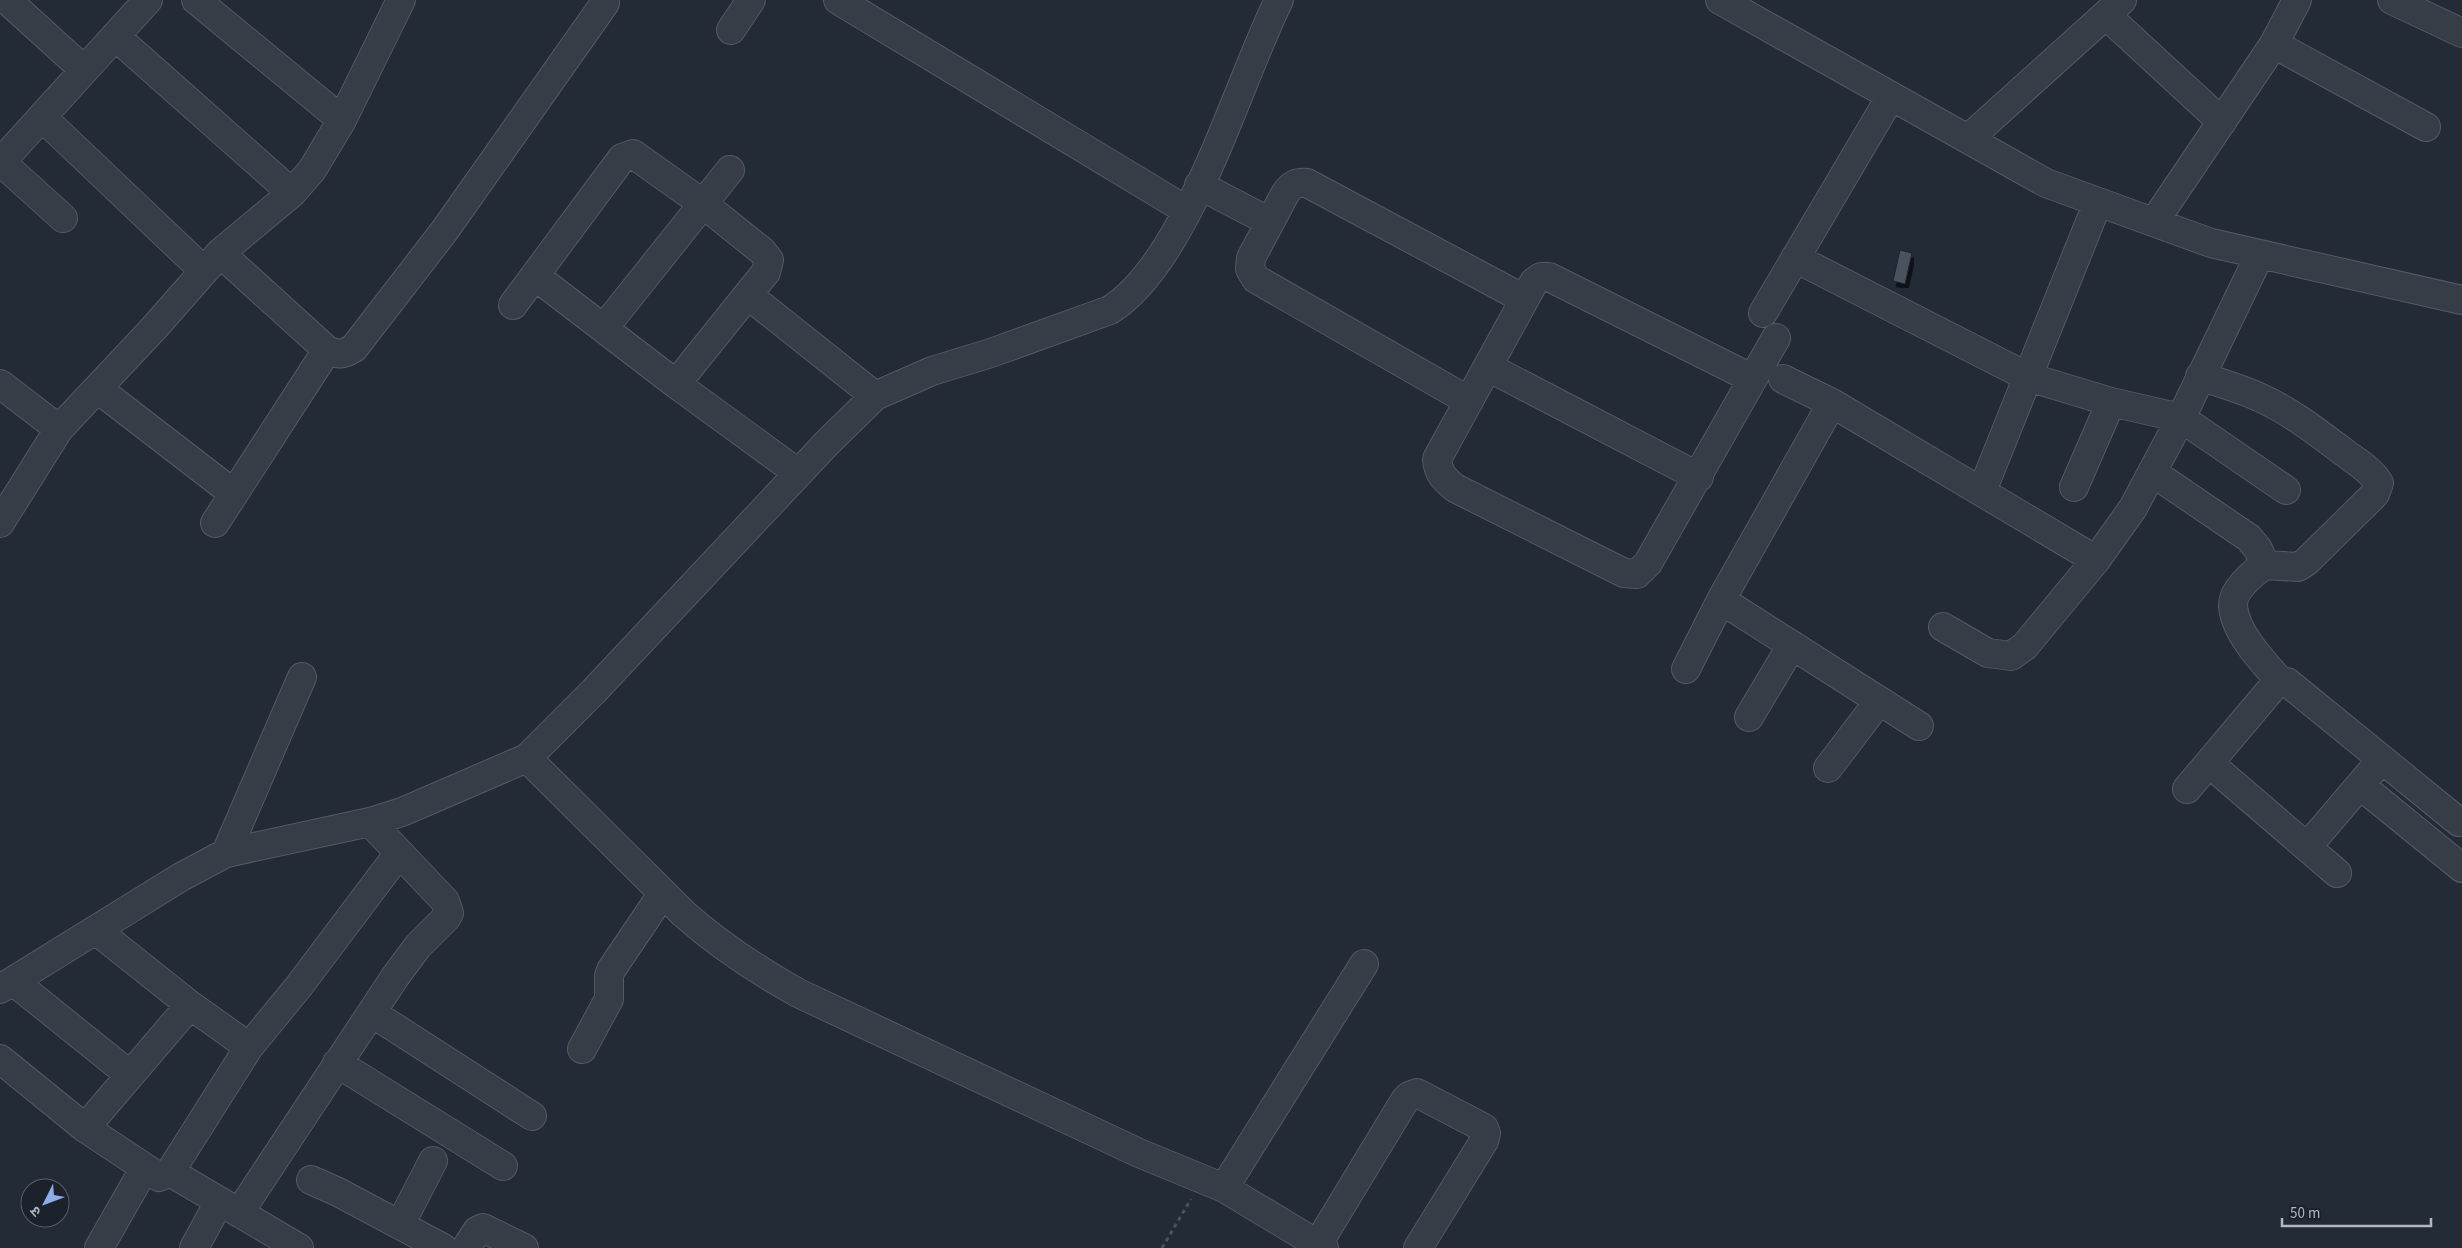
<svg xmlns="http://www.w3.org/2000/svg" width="2462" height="1248" font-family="'Source Sans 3','Noto Sans Devanagari',sans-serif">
	<defs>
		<filter id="shadow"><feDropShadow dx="3" dy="5.5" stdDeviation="0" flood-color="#0009"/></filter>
	</defs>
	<rect width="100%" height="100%" fill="#232b36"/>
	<path fill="#4a5260" stroke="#1e242e" filter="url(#shadow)" d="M1900,250L1912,253L1905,284L1893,281Z"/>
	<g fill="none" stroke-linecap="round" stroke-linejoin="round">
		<g stroke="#545a65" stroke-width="30">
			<path id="minor" d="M7,0L84,70
				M196,0L342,120
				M838,0L1186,210
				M1720,0L2046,183L2211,243L2462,300
				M2392,0L2462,33
				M2106,15L2222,122
				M731,30L751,0
				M115,36L292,193
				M2274,44L2426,127
				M42,117L203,270
				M1968,139L2122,0
				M0,161L63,218
				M1,162L148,0
				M1199,185L1270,222
				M2154,222L2274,44L2297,0
				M220,253L327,350C338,355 343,355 354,348L445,230L605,3
				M1795,258L2028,377L2111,402L2181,418L2286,490
				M535,276L676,384L798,473
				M748,295L875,396
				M513,305L622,158L633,154L702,203L762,251L769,260L766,272L676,384
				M1763,313L1891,96
				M604,328L730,170
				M1488,367L1699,477
				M2200,376C2220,383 2242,389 2261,398C2292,412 2318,433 2345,453C2357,462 2371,470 2379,483L2375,494L2306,562L2298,567L2265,565C2253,573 2232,590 2233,606C2235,633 2263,662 2280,681
				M1751,378L1549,277H1541L1534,282L1437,459C1438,473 1444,479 1455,488L1624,573L1637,574L1648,563L1776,338
				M1783,379L1832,403L2096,560
				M0,384L59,429
				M98,389L233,493
				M1469,401L1256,279L1250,269L1251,258L1285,194C1291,185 1296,182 1307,183L1524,299
				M2152,472L2249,538L2258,549L2265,565
				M2074,487L2111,402
				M1982,491L2098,202
				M0,523L59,429L154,328L220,253L292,193L312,170L342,120L401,0
				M215,523L327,350
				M1721,600L1919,726
				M1943,627L1988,653L2011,656L2025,646L2096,560L2133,508L2181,418L2260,254
				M1686,669L1721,600L1832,403
				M1749,717L1792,645
				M527,758L684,914C719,945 757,970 798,993L1139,1153L1224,1188L1324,1248
				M2209,763L2337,873
				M1828,768L1879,701
				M2360,785L2462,868
				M2187,789L2273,687L2280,681L2287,682L2459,822
				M2307,847L2371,772
				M226,853L302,677
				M97,931L190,1005L249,1047
				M13,981L130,1075
				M0,989L181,877L226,853L370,822L402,812L527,758L594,691L827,443L875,396L932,371L991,353L1110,310C1188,261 1237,84 1279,0
				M372,1013L532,1116
				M582,1049L609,999V976L611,970L663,893
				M0,1059L85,1128L159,1177L170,1172L249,1047L299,986L399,853
				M337,1063L503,1166
				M85,1128L190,1005
				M170,1172L299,1248
				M311,1180L338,1192L443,1248
				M1224,1188L1364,964
				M239,1213L395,977L418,946L446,918L449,913L445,901L370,822
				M400,1225L433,1161
				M1318,1244L1405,1100L1409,1096L1417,1093L1484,1128L1486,1133L1484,1141L1418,1248
				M99,1248L144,1169
				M194,1248L219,1202
				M466,1248L477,1231L483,1228L524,1248"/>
		</g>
		<path stroke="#475659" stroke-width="3" stroke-dasharray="4 4" stroke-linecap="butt" d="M1162,1248L1191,1199"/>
		<use href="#minor" stroke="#373d47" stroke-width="28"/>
	</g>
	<g transform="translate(45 1203) rotate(228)"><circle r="24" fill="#1c222c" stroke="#585e68"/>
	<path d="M0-4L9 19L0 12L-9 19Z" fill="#8eaeeb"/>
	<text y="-8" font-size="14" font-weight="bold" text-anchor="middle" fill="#b1b7c3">उ</text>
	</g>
	<path d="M2282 1218v8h149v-8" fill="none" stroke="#b1b7c3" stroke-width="2.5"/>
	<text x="2290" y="1218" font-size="15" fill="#b1b7c3" stroke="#1c222c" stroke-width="4" paint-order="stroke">50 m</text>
</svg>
